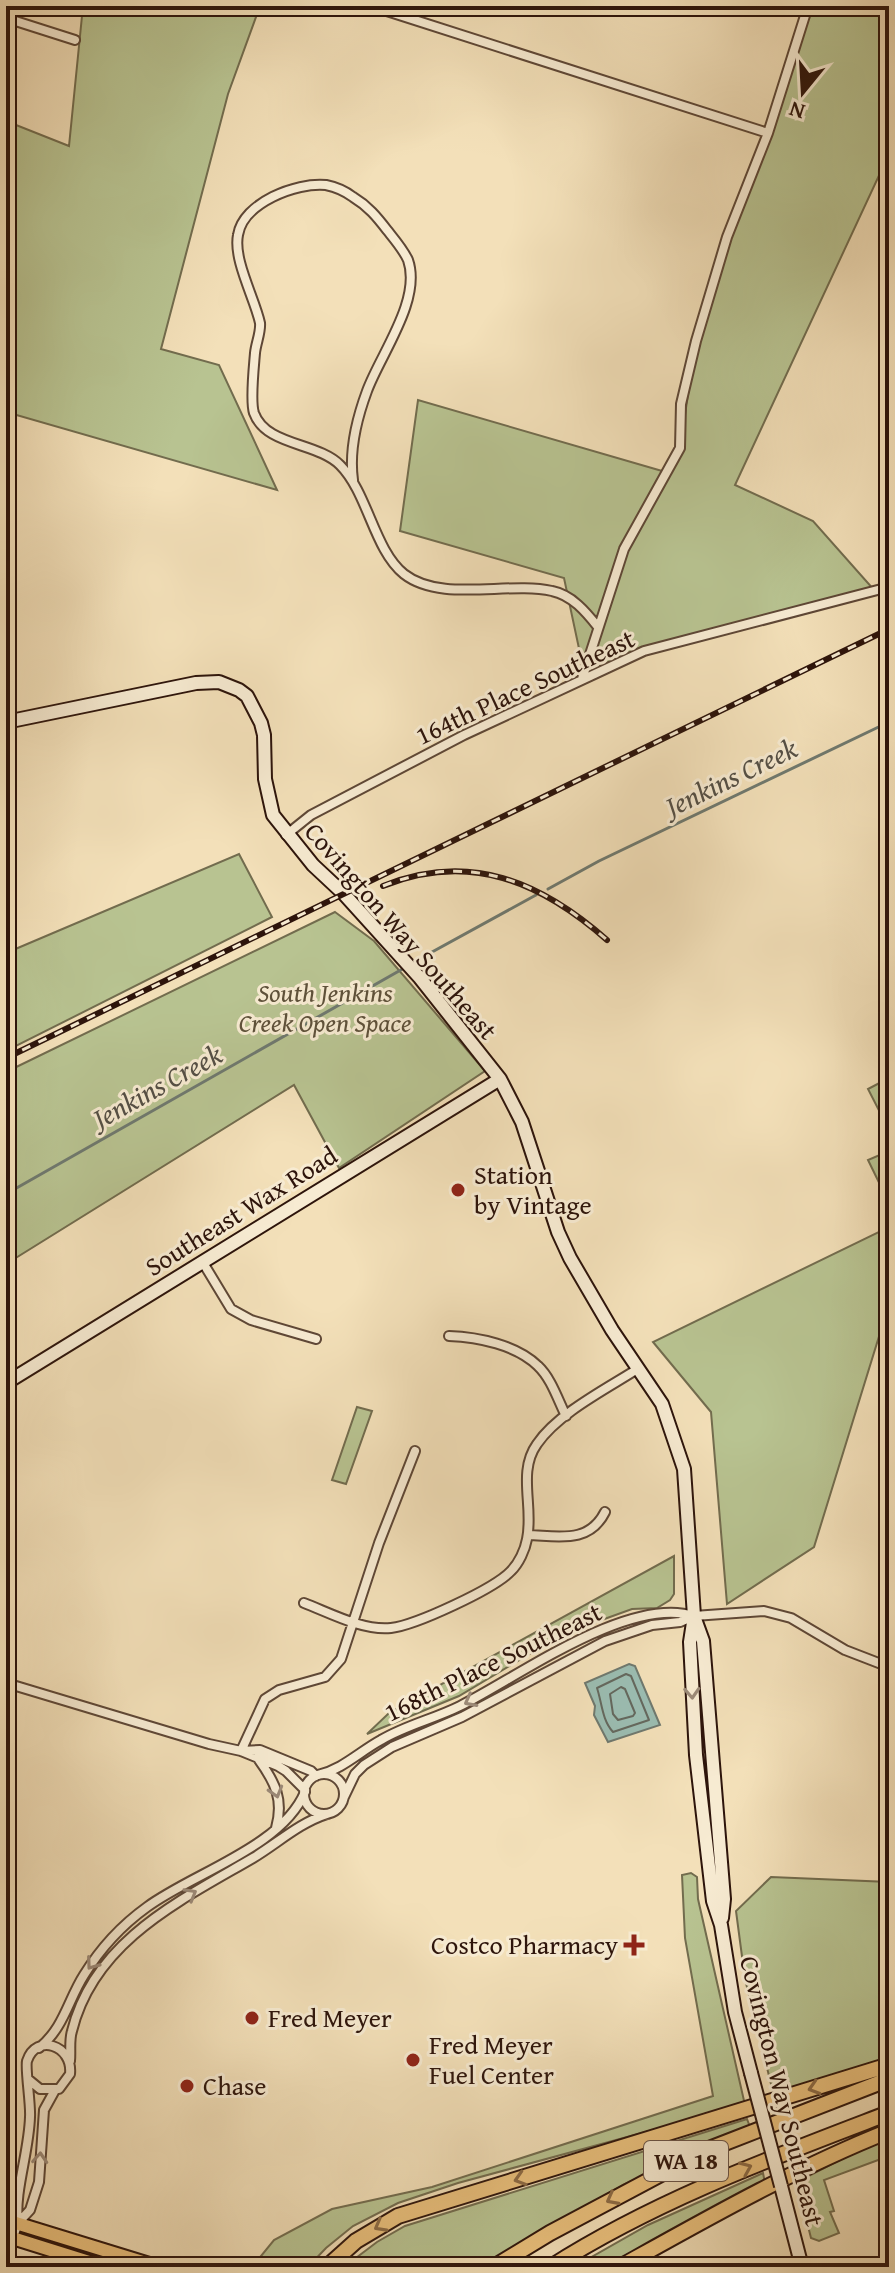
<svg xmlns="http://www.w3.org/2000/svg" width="895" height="2273" font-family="'Gentium Book Plus',serif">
	<rect width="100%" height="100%" fill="#f3e0b9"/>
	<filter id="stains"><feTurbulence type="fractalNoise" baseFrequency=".0025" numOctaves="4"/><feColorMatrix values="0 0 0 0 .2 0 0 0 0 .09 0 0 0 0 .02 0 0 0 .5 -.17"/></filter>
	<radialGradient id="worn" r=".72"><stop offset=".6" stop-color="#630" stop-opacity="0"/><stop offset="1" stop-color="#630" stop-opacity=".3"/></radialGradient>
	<path fill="#b8c391" stroke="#726c4e" stroke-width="2" d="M83,6H260L228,94L161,349L219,365L277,490L6,412V121L69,146Z
		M807,6H889V154L735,485L813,521L875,591L584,672L564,578L400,531L418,400L669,473L680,448L696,341Z
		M239,854L272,917L6,1051V953Z
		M335,912L374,941L485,1071L339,1168L294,1085L6,1264V1072Z
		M889,1078V1130L868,1089Z
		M889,1151V1203L868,1160Z
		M889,1227V1304L814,1547L727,1604L711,1412L653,1342Z
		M357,1407L372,1411L346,1484L332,1480Z
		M674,1556V1594L670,1600L657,1608L632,1609L563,1634L459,1696L367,1734L389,1713Z
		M691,1873L697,1877L698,1899L745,2105L458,2183L398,2203L353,2226L326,2248L308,2267H252L274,2240L332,2209L432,2187L713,2096L685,1938L682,1875Z
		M771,1877L889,1882V2057L774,2096L745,1979L736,1911Z
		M747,2119L750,2127L623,2185L481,2267H344L377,2242L405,2226Z
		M889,2138V2156L824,2180L834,2211L830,2212L839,2233L819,2241L811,2238L797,2182L855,2152Z
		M763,2173L765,2183L612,2267H574L648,2225Z"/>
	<path fill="#9bbdb2" stroke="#6f796f" stroke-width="2" d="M629,1664L635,1666L660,1725L608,1742L594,1715L595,1706L585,1683Z"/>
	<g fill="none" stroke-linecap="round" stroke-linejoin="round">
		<path stroke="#64685e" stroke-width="2" d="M626,1674L631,1676L649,1720L613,1732C602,1720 602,1703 597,1688Z
			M621,1687L625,1689L635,1713L633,1716L618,1720L613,1714L610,1694Z"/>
		<path stroke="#6f796f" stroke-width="3" d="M548,889L599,861L889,722
			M412,963L536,895
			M6,1194L406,967"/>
		<g stroke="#5e4736" stroke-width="12">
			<path id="street" d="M371,6L768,133
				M6,18L75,40
				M353,480C349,451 357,418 367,391C380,355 422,300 408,260C403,249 395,240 387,230C377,217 368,206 353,197C345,191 336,187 326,185C296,182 243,203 238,235C233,260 255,299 260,323C261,332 256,343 255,353C254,366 250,401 254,413C266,446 317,442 340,465C368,493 374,550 404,574C441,603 508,581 552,591C572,595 586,612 598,627
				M582,679L624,549L680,448L681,404L696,341L727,237L768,133L808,6
				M286,835L311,815L464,735L644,651L889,587
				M202,1261L231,1309L251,1320L316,1339
				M449,1336C478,1337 517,1345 538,1366C551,1378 558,1400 566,1416
				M528,1535C559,1536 589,1544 605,1512
				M304,1603C330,1613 363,1631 391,1628C416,1625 494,1589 511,1571C519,1563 525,1550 527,1539C534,1507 517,1472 537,1444C558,1413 608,1388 639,1368
				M6,1683L209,1744L241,1751L278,1766L286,1771L305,1790
				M241,1751L265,1699L279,1690L325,1677L341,1659L379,1543L415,1451
				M242,1751L260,1750L311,1771L316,1776
				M259,1760C275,1782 284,1800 276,1828
				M304 1794a20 20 0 1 1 40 0a20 20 0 1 1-40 0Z
				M318,1775C343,1769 359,1752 381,1740C406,1725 434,1719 460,1706C518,1677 629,1595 694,1616
				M344,1797L355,1774L364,1765L392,1747L462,1717L605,1641L652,1625L680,1622L694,1616L764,1611L791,1618L845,1650L889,1667
				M39,2048C64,2028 68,2000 84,1975C100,1949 122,1925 147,1907C193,1873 282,1847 305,1792
				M70,2061C71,2052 69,2040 72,2031C94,1941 181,1900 253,1858C278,1843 299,1823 327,1814
				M18,2223C14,2192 29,2152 30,2117C31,2105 25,2068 27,2061C36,2033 73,2045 70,2074L59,2089H40L29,2080
				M6,2257L18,2223L30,2210L39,2182L44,2110L55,2090"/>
		</g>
		<g stroke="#2d140b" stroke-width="16">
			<path id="secondary" d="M6,722L196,683L219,682L239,690L247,696L261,723L264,735L265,779L273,815L313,865L344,894L420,978L500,1079L522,1122L558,1232L570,1258L612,1330L662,1404L684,1469L694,1616L690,1642L696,1755L713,1901L721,1925L735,2012L751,2073
				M6,1383L500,1079
				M695,1619L703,1641L724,1899L722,1918
				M781,2186L802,2267"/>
		</g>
		<g stroke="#2d140b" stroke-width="16">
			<path id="primary" d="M6,2220L159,2267
				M6,2236L105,2267"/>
		</g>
		<g stroke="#2d140b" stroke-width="18">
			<path id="highway" d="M327,2267L356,2241L398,2216L889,2065
				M494,2267L550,2233L704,2151L889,2079
				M551,2267C656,2200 774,2157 889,2113
				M620,2267C708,2218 796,2168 889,2131"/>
		</g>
		<use href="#street" stroke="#f7ebd2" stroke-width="8"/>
		<use href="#secondary" stroke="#f7ebd2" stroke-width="12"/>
		<use href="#primary" stroke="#eac07c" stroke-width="12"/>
		<use href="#highway" stroke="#eac07c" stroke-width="14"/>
		<g stroke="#2d140b" stroke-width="6">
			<path id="rail" d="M383,886C470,851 541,882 607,940
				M6,1058L889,629"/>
		</g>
		<use href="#rail" stroke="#f7ebd2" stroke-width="3" stroke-dasharray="9" stroke-linecap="butt"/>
		<g stroke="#2d140b" stroke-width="16" stroke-linecap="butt">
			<path id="secondary-bridge" d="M751,2073L781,2186"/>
		</g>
		<use href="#secondary-bridge" stroke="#f7ebd2" stroke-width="12"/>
	</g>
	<defs><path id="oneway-chevron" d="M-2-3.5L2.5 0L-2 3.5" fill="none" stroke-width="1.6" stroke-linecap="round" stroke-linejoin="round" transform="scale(2)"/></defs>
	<g stroke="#9c8a78">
		<use href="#oneway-chevron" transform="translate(692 1693) rotate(87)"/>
		<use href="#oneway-chevron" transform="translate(470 1701) rotate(152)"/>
		<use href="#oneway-chevron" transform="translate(276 1792) rotate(74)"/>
		<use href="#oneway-chevron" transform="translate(191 1894) rotate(-30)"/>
		<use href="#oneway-chevron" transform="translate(92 1964) rotate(126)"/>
		<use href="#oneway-chevron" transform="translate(40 2158) rotate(-86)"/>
	</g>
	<g stroke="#8c6a44">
		<use href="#oneway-chevron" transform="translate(814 2088) rotate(163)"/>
		<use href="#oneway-chevron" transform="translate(746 2168) rotate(-23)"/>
		<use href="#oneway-chevron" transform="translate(520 2179) rotate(163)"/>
		<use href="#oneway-chevron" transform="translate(612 2199) rotate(152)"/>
		<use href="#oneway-chevron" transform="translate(380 2226) rotate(151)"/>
	</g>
	<g fill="#8f2418" stroke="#f7ebd2" stroke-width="3">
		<circle cx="458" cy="1190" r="8"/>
		<path d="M630 1933h8v8h8v8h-8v8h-8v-8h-8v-8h8z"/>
		<circle cx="252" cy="2018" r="8"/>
		<circle cx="413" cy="2060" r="8"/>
		<circle cx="187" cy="2086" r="8"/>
	</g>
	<g text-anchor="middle" stroke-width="6" stroke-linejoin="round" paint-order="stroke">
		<rect fill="#f7ebd2" stroke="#6a5447" stroke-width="2" x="644" y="2141" width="84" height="40" rx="6"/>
		<g font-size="24" font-weight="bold" fill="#2d140b">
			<text x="686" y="2169">WA 18</text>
		</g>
		<g font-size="26" fill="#2d140b" stroke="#f7ebd2">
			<text transform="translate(525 687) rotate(-25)" y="9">164th Place Southeast</text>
			<text transform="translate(401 931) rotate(49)" y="9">Covington Way Southeast</text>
			<text transform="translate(241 1211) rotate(-32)" y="9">Southeast Wax Road</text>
			<text transform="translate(493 1662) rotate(-26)" y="9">168th Place Southeast</text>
			<text transform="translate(782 2091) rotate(76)" y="9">Covington Way Southeast</text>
		</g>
		<g font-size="26" font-style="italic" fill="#5e513a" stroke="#f7ebd2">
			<text x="325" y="1002">South Jenkins<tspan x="325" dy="30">Creek Open Space</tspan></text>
		</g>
		<g font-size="26" fill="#2d140b" stroke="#f7ebd2" text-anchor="start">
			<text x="474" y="1184">Station<tspan x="474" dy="30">by Vintage</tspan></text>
			<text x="618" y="1954" text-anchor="end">Costco Pharmacy</text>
			<text x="268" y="2027">Fred Meyer</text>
			<text x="429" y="2054">Fred Meyer<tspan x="429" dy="30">Fuel Center</tspan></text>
			<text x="203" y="2095">Chase</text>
		</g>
		<g font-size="28" font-style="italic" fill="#544f45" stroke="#f7ebd2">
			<text transform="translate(731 777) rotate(-26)" y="10">Jenkins Creek</text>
			<text transform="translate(157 1086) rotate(-29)" y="10">Jenkins Creek</text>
		</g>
	</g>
	<rect width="895" height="2273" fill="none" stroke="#f3e0b9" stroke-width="32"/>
	<rect x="8" y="8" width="879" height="2257" fill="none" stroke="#2d140b" stroke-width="4"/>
	<rect x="16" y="16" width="863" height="2241" fill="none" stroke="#2d140b" stroke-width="2"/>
	<g transform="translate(803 92) rotate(198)" stroke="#f7ebd2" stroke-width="6" paint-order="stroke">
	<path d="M0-6L14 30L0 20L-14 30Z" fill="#2d140b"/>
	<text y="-12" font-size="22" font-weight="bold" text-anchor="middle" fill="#2d140b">N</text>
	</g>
	<rect width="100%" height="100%" filter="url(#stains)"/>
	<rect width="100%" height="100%" fill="url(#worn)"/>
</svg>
